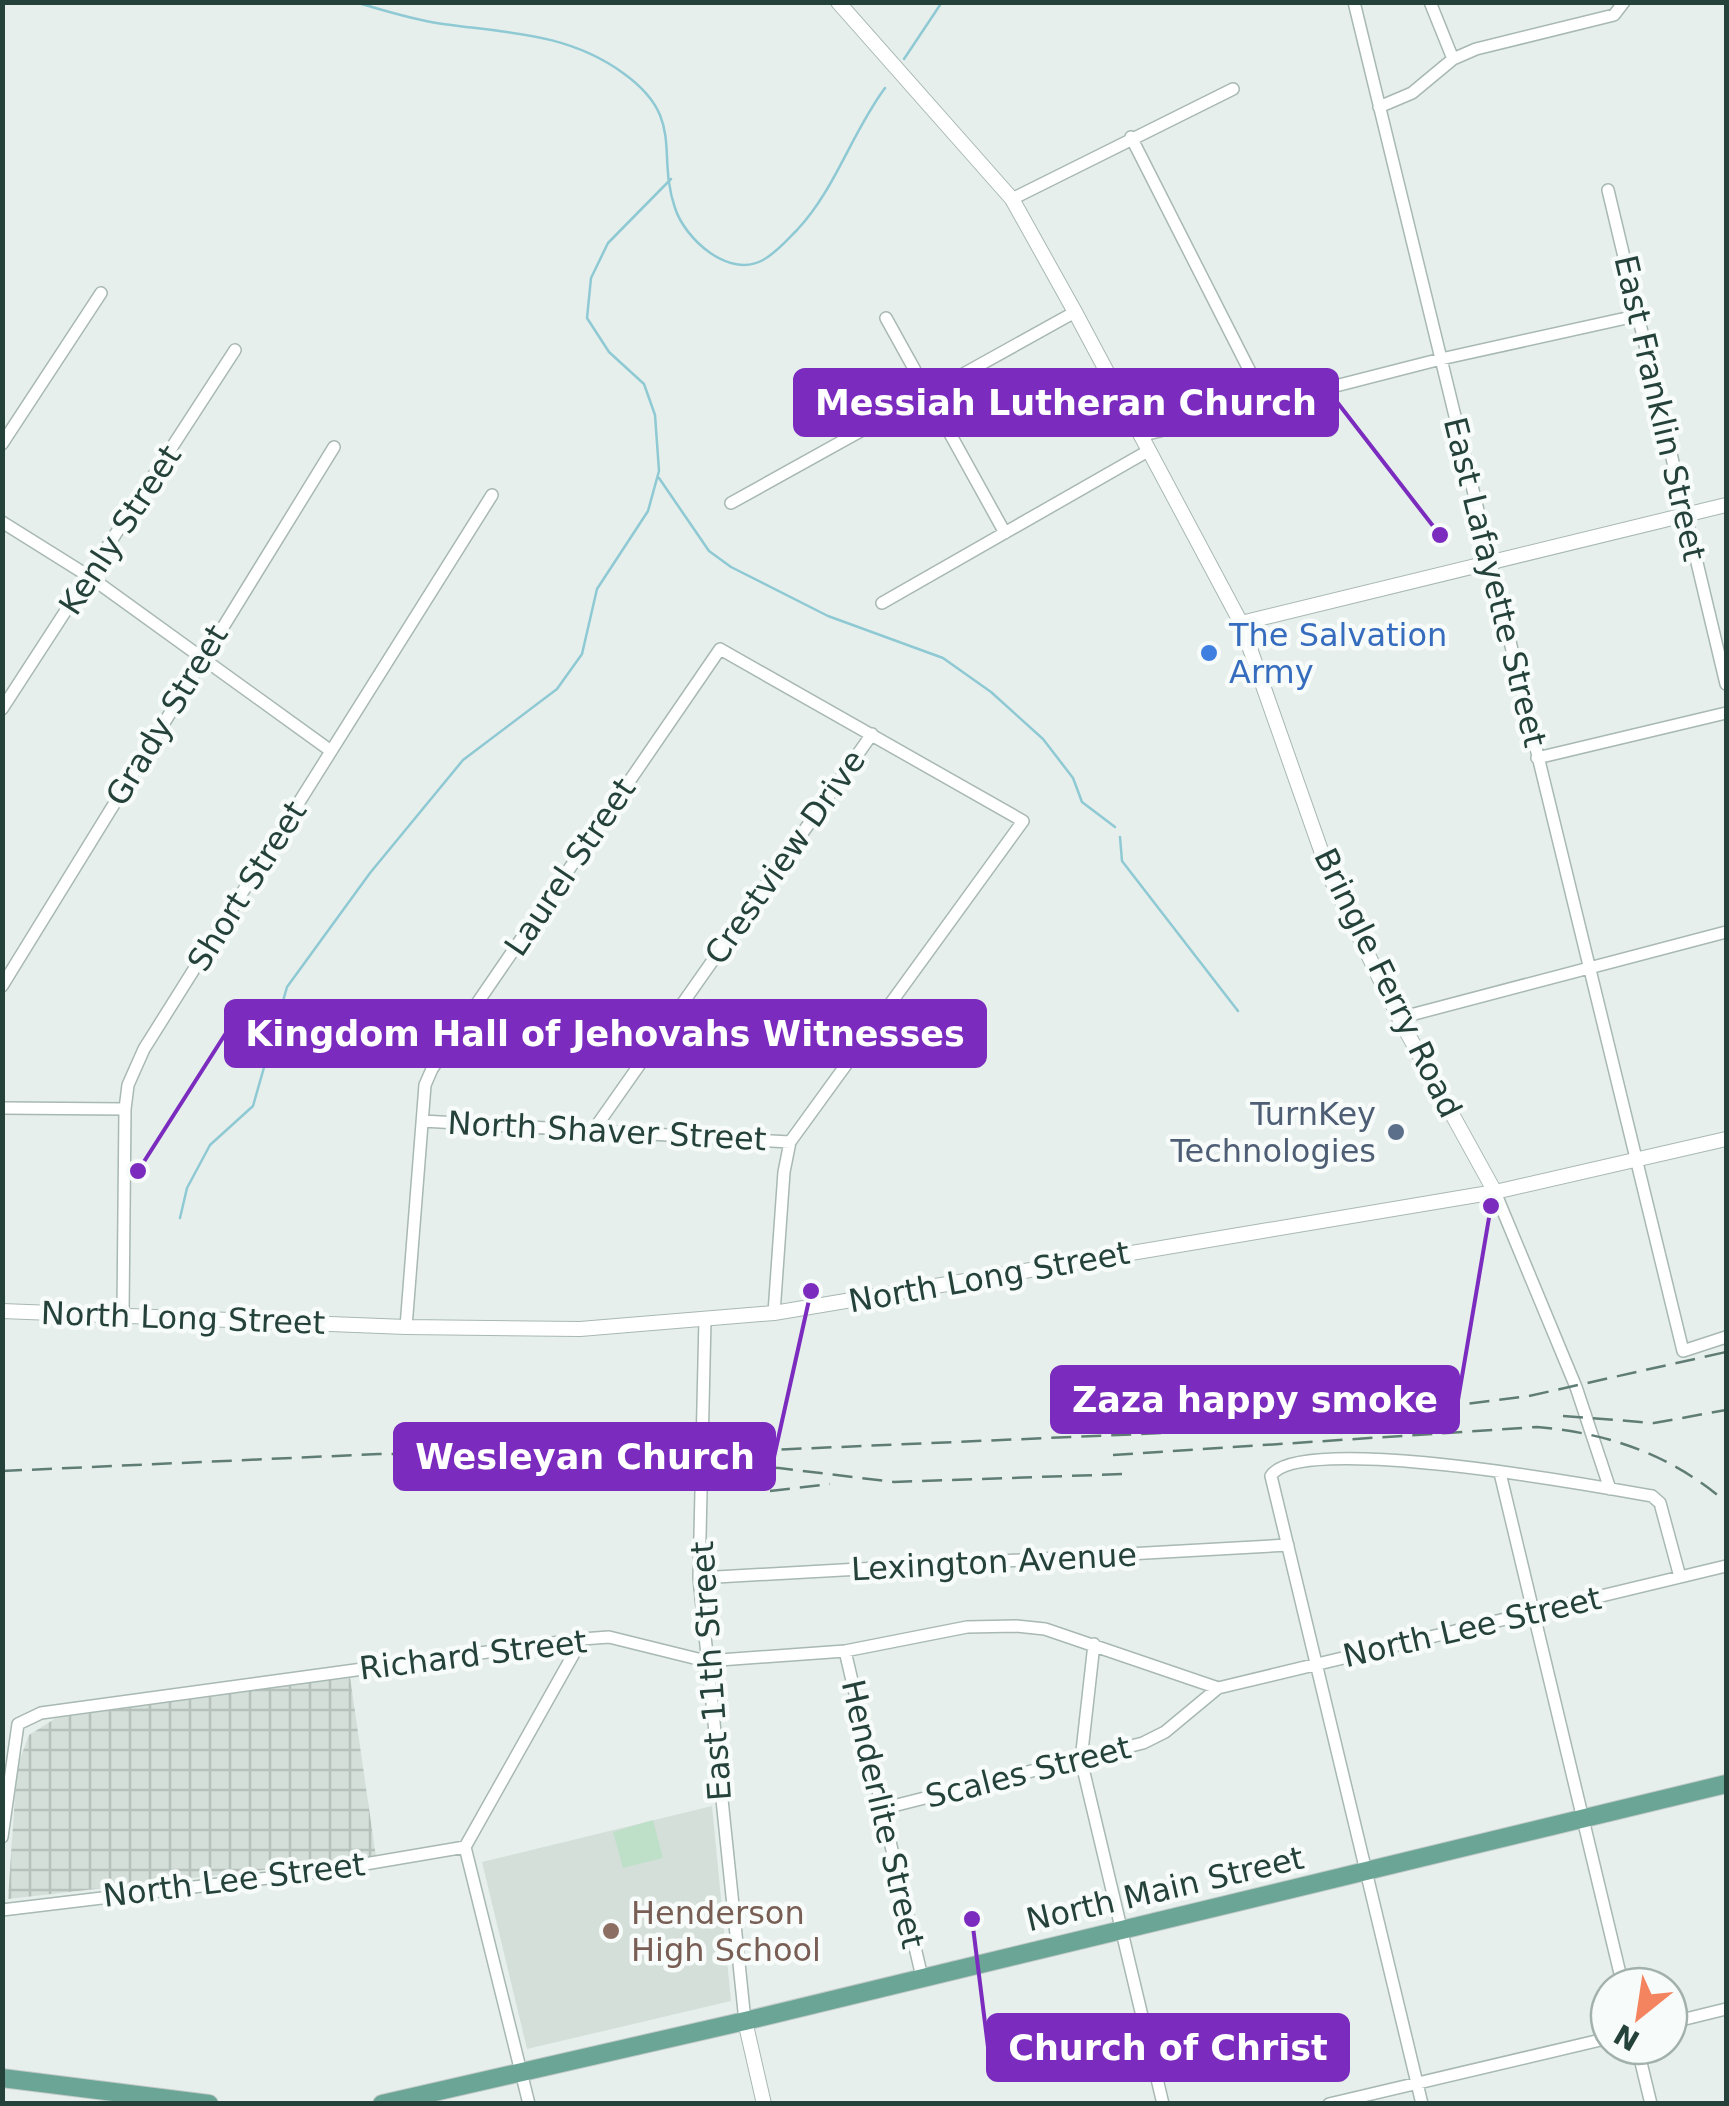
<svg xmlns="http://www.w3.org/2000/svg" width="1729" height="2106" font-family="'DejaVu Sans',sans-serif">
	<defs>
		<pattern id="industrial-grid" width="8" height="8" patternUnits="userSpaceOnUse" patternTransform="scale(2.5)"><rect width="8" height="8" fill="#d4dfda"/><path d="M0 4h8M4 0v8" fill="none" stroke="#b6c1bc"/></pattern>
	</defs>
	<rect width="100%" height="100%" fill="#e6efeb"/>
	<path fill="#d4dfda" d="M712,1806L731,2001L527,2049L482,1862Z"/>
	<path fill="url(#industrial-grid)" d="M350,1677L376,1857L8,1899L17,1767L29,1735L56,1718Z"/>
	<path fill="#bfe0c8" d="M653,1820L663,1858L623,1868L613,1832Z"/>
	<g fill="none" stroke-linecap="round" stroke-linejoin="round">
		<path stroke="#8ec9d4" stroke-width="2.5" d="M355,2C383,10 413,20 443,24C508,33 568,33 623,73C686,118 656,153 675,208C685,239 729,279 763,260C776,253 787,240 797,230C835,190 852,132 885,88
			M1725,2L1726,4
			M904,59L942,2
			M659,478L709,551L731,567L828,616L943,658L991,692L1043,739L1073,778L1082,802L1115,827
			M1120,837L1122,861L1238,1011
			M180,1218L187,1188L210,1145L253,1106L287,987L370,873L463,760L557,689L582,654L597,589L648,511L659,471L655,415L644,384L609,352L587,318L591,278L608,243L671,179"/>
		<g stroke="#a8b8b2" stroke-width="14">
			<path id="minor" d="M1354,2L1683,1351L1726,1337
				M1430,2L1453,59
				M1379,107L1412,93L1453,59L1476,49L1614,15L1624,2
				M1131,137L1266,403
				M1608,190L1726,684
				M1012,199L1233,89
				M886,318L1005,533
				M1140,436L1441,359L1640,315
				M2,444L101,293
				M731,503L1075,312
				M2,522L90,577L331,751
				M882,603L1148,451
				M2,709L235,350
				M1537,758L1726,713
				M2,986L334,447
				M1399,1018L1726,932
				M2,1108L125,1109
				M423,1121L790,1142
				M595,1128L872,734
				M1495,1192L1576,1387L1610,1489
				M123,1313L125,1109L128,1085L144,1049L492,495
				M705,1319L699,1578L745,2021
				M406,1327L425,1085L432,1069L720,649L1023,821L790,1142L784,1172L774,1313
				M1500,1473L1623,1986
				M699,1578L1288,1545
				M1094,1644L1081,1760L1163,2104
				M845,1651L922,1977
				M881,1809L1143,1743L1165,1732L1218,1688
				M2,1837L18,1724L41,1713L582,1639L609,1637L706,1661L845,1651L967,1627L1016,1626L1045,1629L1218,1688L1726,1566
				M2,1910L318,1872L465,1847
				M1669,2023L1726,2009
				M1637,2046L1651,2104
				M529,2104L465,1847L582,1639
				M1329,2104L1609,2038
				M1422,2104L1271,1476C1297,1431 1596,1486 1652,1496L1660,1503L1680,1577"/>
		</g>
		<g stroke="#a8b8b2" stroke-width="16">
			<path id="tertiary" d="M838,2L1012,199L1075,312L1241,623L1331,879L1399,1018L1495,1192
				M1241,623L1726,505
				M2,1311L406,1327L580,1329L774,1313L1495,1192L1726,1139
				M745,2021L764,2104"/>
		</g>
		<g stroke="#c2cac8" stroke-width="20">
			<path id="primary" d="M2,2078L209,2104
				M382,2104L745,2021L1726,1784"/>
		</g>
		<use href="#minor" stroke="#fff" stroke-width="11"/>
		<use href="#tertiary" stroke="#fff" stroke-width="14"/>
		<use href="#primary" stroke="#6aa596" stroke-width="18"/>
		<path stroke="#5f7d75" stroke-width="2.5" stroke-dasharray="20 10" stroke-linecap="butt" d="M1563,1416L1654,1423L1726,1410
			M1113,1455L1537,1427C1609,1433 1671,1455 1726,1502
			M713,1466L779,1468L894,1482L1125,1474
			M2,1471L379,1454L700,1453L1279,1428L1529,1396L1726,1352
			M770,1491L830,1484"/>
	</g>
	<circle fill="#3f7fe0" stroke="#f7fbf9" stroke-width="4" cx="1209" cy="653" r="10"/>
	<circle fill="#5c6f8a" stroke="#f7fbf9" stroke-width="4" cx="1396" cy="1132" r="10"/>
	<circle fill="#8d6e63" stroke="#f7fbf9" stroke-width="4" cx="611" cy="1931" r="10"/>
	<g text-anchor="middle" stroke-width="9" stroke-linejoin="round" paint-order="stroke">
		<g font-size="32" fill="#24423a" stroke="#f7fbf9">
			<text transform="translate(1660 408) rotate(77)" y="11">East Franklin Street</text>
			<text transform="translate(120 530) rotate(-57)" y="11">Kenly Street</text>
			<text transform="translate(1495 582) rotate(76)" y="11">East Lafayette Street</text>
			<text transform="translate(167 715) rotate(-59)" y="11">Grady Street</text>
			<text transform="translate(785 857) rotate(-55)" y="11">Crestview Drive</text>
			<text transform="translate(570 867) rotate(-56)" y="11">Laurel Street</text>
			<text transform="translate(247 886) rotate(-58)" y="11">Short Street</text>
			<text transform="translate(1388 983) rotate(64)" y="11">Bringle Ferry Road</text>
			<text transform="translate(607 1131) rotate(3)" y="11">North Shaver Street</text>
			<text transform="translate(989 1277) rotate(-10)" y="11">North Long Street</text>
			<text transform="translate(183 1318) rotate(2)" y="11">North Long Street</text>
			<text transform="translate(994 1562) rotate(-3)" y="11">Lexington Avenue</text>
			<text transform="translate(1472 1627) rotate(-13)" y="11">North Lee Street</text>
			<text transform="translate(473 1655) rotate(-7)" y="11">Richard Street</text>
			<text transform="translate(711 1671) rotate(-94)" y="11">East 11th Street</text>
			<text transform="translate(1028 1772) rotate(-14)" y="11">Scales Street</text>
			<text transform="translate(883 1814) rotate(77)" y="11">Henderlite Street</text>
			<text transform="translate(234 1880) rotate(-7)" y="11">North Lee Street</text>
			<text transform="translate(1165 1889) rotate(-13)" y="11">North Main Street</text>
		</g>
		<g font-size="32" fill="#366cbe" stroke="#f7fbf9" text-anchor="start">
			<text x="1229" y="646">The Salvation<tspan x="1229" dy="37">Army</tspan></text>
		</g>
		<g font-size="32" fill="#4e5e75" stroke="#f7fbf9" text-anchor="end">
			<text x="1376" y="1125">TurnKey<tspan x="1376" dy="37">Technologies</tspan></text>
		</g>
		<g font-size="32" fill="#785e54" stroke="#f7fbf9" text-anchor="start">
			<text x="631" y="1924">Henderson<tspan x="631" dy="37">High School</tspan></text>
		</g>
	</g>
	<path fill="none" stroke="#7b2cbf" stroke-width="4" d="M1440 535L1337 402M138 1171L226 1033M1491 1206L1458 1400M811 1291L774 1457M972 1919L988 2047"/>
	<g fill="#7b2cbf" stroke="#f7fbf9" stroke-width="4">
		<circle cx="1440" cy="535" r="10"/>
		<circle cx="138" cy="1171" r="10"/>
		<circle cx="1491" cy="1206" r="10"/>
		<circle cx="811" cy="1291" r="10"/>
		<circle cx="972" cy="1919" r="10"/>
	</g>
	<g fill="#7b2cbf" stroke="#7b2cbf" stroke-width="4">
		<rect x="795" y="370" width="542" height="65" rx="10"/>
		<rect x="226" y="1001" width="759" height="65" rx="10"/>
		<rect x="1052" y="1367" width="406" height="65" rx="10"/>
		<rect x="395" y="1424" width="379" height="65" rx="10"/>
		<rect x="988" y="2015" width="360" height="65" rx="10"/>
	</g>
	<g font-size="35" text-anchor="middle" font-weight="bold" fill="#fff">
		<text x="1066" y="415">Messiah Lutheran Church</text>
		<text x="605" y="1046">Kingdom Hall of Jehovahs Witnesses</text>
		<text x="1255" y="1412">Zaza happy smoke</text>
		<text x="585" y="1469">Wesleyan Church</text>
		<text x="1168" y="2060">Church of Christ</text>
	</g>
	<rect width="1729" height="2106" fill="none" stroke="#24423a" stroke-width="10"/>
	<g transform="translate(1639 2016) rotate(210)"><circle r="48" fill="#f7fbf9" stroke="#a3b1ad" stroke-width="2.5"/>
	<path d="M0-8L18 38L0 25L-18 38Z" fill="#f4845f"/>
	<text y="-15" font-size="28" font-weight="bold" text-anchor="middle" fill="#24423a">N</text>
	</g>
</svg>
